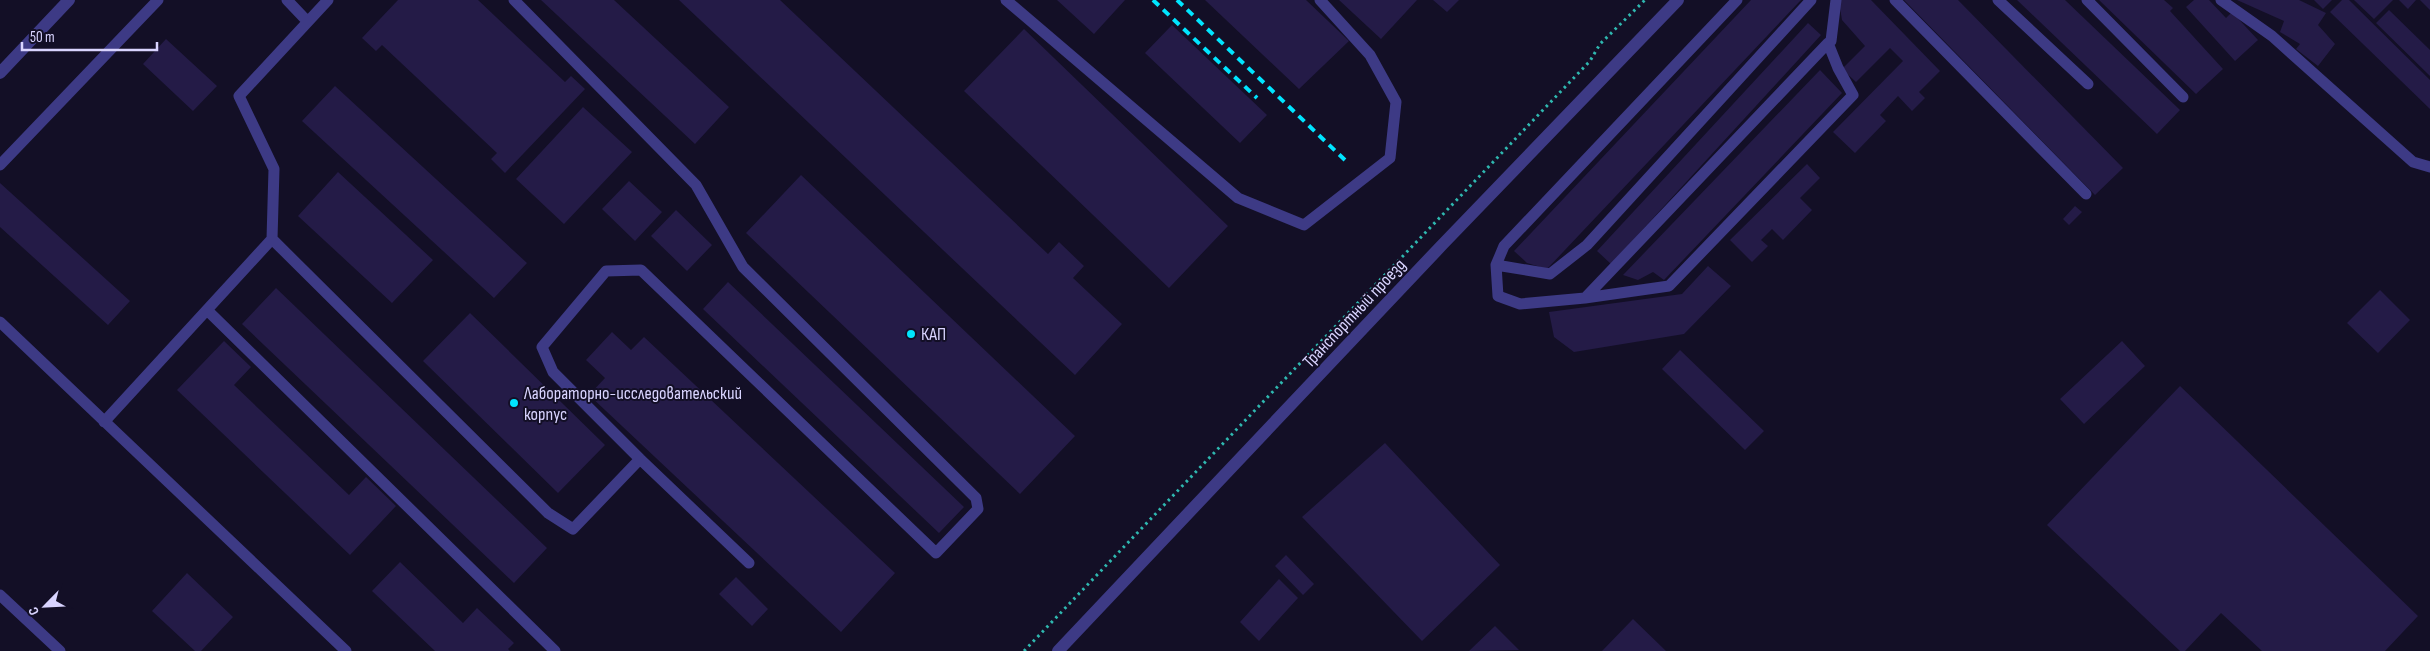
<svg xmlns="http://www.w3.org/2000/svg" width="2430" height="651" font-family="'Sofia Sans Condensed',sans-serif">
	<rect width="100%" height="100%" fill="#130f26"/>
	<path fill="#241b47" d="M398,0H478L565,82L571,76L585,89L505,173L491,159L497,153L382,45L376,51L362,38Z
		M541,0H614L729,107L695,144Z
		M679,0H780L1048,254L1059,242L1084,266L1073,278L1122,324L1075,375Z
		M1057,0H1125L1094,34Z
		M1205,0H1306L1349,41L1299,89Z
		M1339,0H1417L1381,39Z
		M1433,0H1459L1447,12Z
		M1751,0H1801L1547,269L1527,263L1514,251Z
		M1841,0H1871L1940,71L1919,92L1925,98L1912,111L1898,96L1880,115L1886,121L1855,153L1833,132L1903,61L1890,48L1856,82L1842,69L1865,46L1842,20L1839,2Z
		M1904,0H1958L2123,168L2095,195Z
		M2017,0H2065L2180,110L2157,134Z
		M2099,0H2164L2173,8L2170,11L2223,69L2196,94Z
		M2194,0H2209L2226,18L2232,12L2258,40L2235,61L2186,7Z
		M2237,0H2299L2326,13L2318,25L2335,44L2318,66L2296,49L2300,44L2280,32L2284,21Z
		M2314,0H2332L2323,9Z
		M2342,0H2349L2430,80V109L2330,12Z
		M2354,0H2393L2374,19Z
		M2399,0H2416L2408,9Z
		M2420,0H2430V10Z
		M2389,10L2430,50V76L2376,23Z
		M1808,23L1821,35L1611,264L1597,251Z
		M1172,25L1267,115L1240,143L1145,53Z
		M1024,29L1228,226L1169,288L964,91Z
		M166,39L217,86L193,111L143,64Z
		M1820,70L1842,93L1664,280L1653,272L1638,280L1623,275Z
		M335,86L527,263L494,298L302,121Z
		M583,107L632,152L564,224L516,179Z
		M1807,164L1820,178L1800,198L1812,210L1783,240L1772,229L1761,240L1768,246L1752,262L1730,240Z
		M338,172L433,260L392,303L298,216Z
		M801,175L1075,436L1020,494L746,233Z
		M629,181L662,212L635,241L602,209Z
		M0,183L130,301L108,325L0,227Z
		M2075,206L2082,212L2069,225L2063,219Z
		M676,210L712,245L687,271L651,236Z
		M1708,266L1731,286L1684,334L1574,352L1554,337L1549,312L1682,294Z
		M728,282L964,507L939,533L703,309Z
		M276,288L547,548L514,583L242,324Z
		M2380,290L2410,320L2378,353L2347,323Z
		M470,313L605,445L558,493L423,361Z
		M612,332L631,350L644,337L895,573L841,632L589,395L605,378L586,360Z
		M224,341L251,367L234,385L349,495L366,477L396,506L350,555L177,390Z
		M2122,341L2145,366L2084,424L2060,399Z
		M1680,350L1764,431L1745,450L1662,369Z
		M2180,386L2418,616L2385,651H2262L2221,613L2185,651H2180L2047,525Z
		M1385,443L1500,565L1422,641L1302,517Z
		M1286,555L1314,584L1303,595L1275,566Z
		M400,562L463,623L477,608L514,643L508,649L510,651H435L372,591Z
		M187,573L233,617L201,651H195L152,611Z
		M736,577L768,609L752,626L719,594Z
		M1279,579L1298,598L1259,641L1240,622Z
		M1633,619L1666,651H1602Z
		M1495,626L1519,650L1469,651Z"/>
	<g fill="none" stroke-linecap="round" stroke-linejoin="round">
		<path stroke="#2fb8b0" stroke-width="3" stroke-dasharray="2.5 4" stroke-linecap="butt" d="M1024,651L1590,61L1600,44L1645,0"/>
		<path stroke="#3d3a85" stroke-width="11" d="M287,0L307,21
			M328,0L239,96L274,169L272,239L548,513L573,529L640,459
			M514,0L696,185L743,267L976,498L978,509L936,553L641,270L606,271L542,347L553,372L640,459L749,563
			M1006,0L1238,198L1304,225L1390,158L1396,102L1370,55L1320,0
			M1895,0L2086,194
			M1998,0L2088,84
			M2087,0L2183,97
			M2221,0L2272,36L2413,162L2430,167
			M1828,43L1831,41L1836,0
			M0,165L158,0
			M1496,265L1550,274L1587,245L1811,0
			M1585,298L1828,43L1838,68L1853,95L1669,286L1585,298L1520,304L1498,296L1496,265L1504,246L1737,0
			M207,310L555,651
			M0,322L346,651
			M104,422L272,239
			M0,595L60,651"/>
		<path stroke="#3d3a85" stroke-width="12" d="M1058,651L1442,245L1678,0"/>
		<path stroke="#3d3a85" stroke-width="12" d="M0,73L69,0"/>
		<path stroke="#00e5ff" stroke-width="4" stroke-dasharray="8 6" stroke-linecap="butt" d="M1153,0L1257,98
			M1177,0L1347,162"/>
	</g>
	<g fill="#00e5ff" stroke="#130f26" stroke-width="2">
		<circle cx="911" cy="334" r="5"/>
		<circle cx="514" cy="403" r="5"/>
	</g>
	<g text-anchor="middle" stroke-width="4" stroke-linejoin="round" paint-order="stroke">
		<g font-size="18" fill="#d9d4ff" stroke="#130f26">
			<text transform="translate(1354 313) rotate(-47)" y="6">Транспортный проезд</text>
		</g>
		<g font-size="18" fill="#d9d4ff" stroke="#130f26" text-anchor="start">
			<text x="921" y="340">КАП</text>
			<text x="524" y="399">Лабораторно-исследовательский<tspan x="524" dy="21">корпус</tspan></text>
		</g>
	</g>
	<g transform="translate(45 606) rotate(246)" stroke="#130f26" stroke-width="4" paint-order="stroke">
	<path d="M0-4L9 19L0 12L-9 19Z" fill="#d9d4ff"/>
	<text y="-8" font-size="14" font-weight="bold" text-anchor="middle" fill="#d9d4ff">С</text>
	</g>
	<path d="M22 42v8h135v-8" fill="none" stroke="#d9d4ff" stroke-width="2.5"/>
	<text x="30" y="42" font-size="15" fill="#d9d4ff" stroke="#130f26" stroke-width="4" paint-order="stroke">50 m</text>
</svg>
